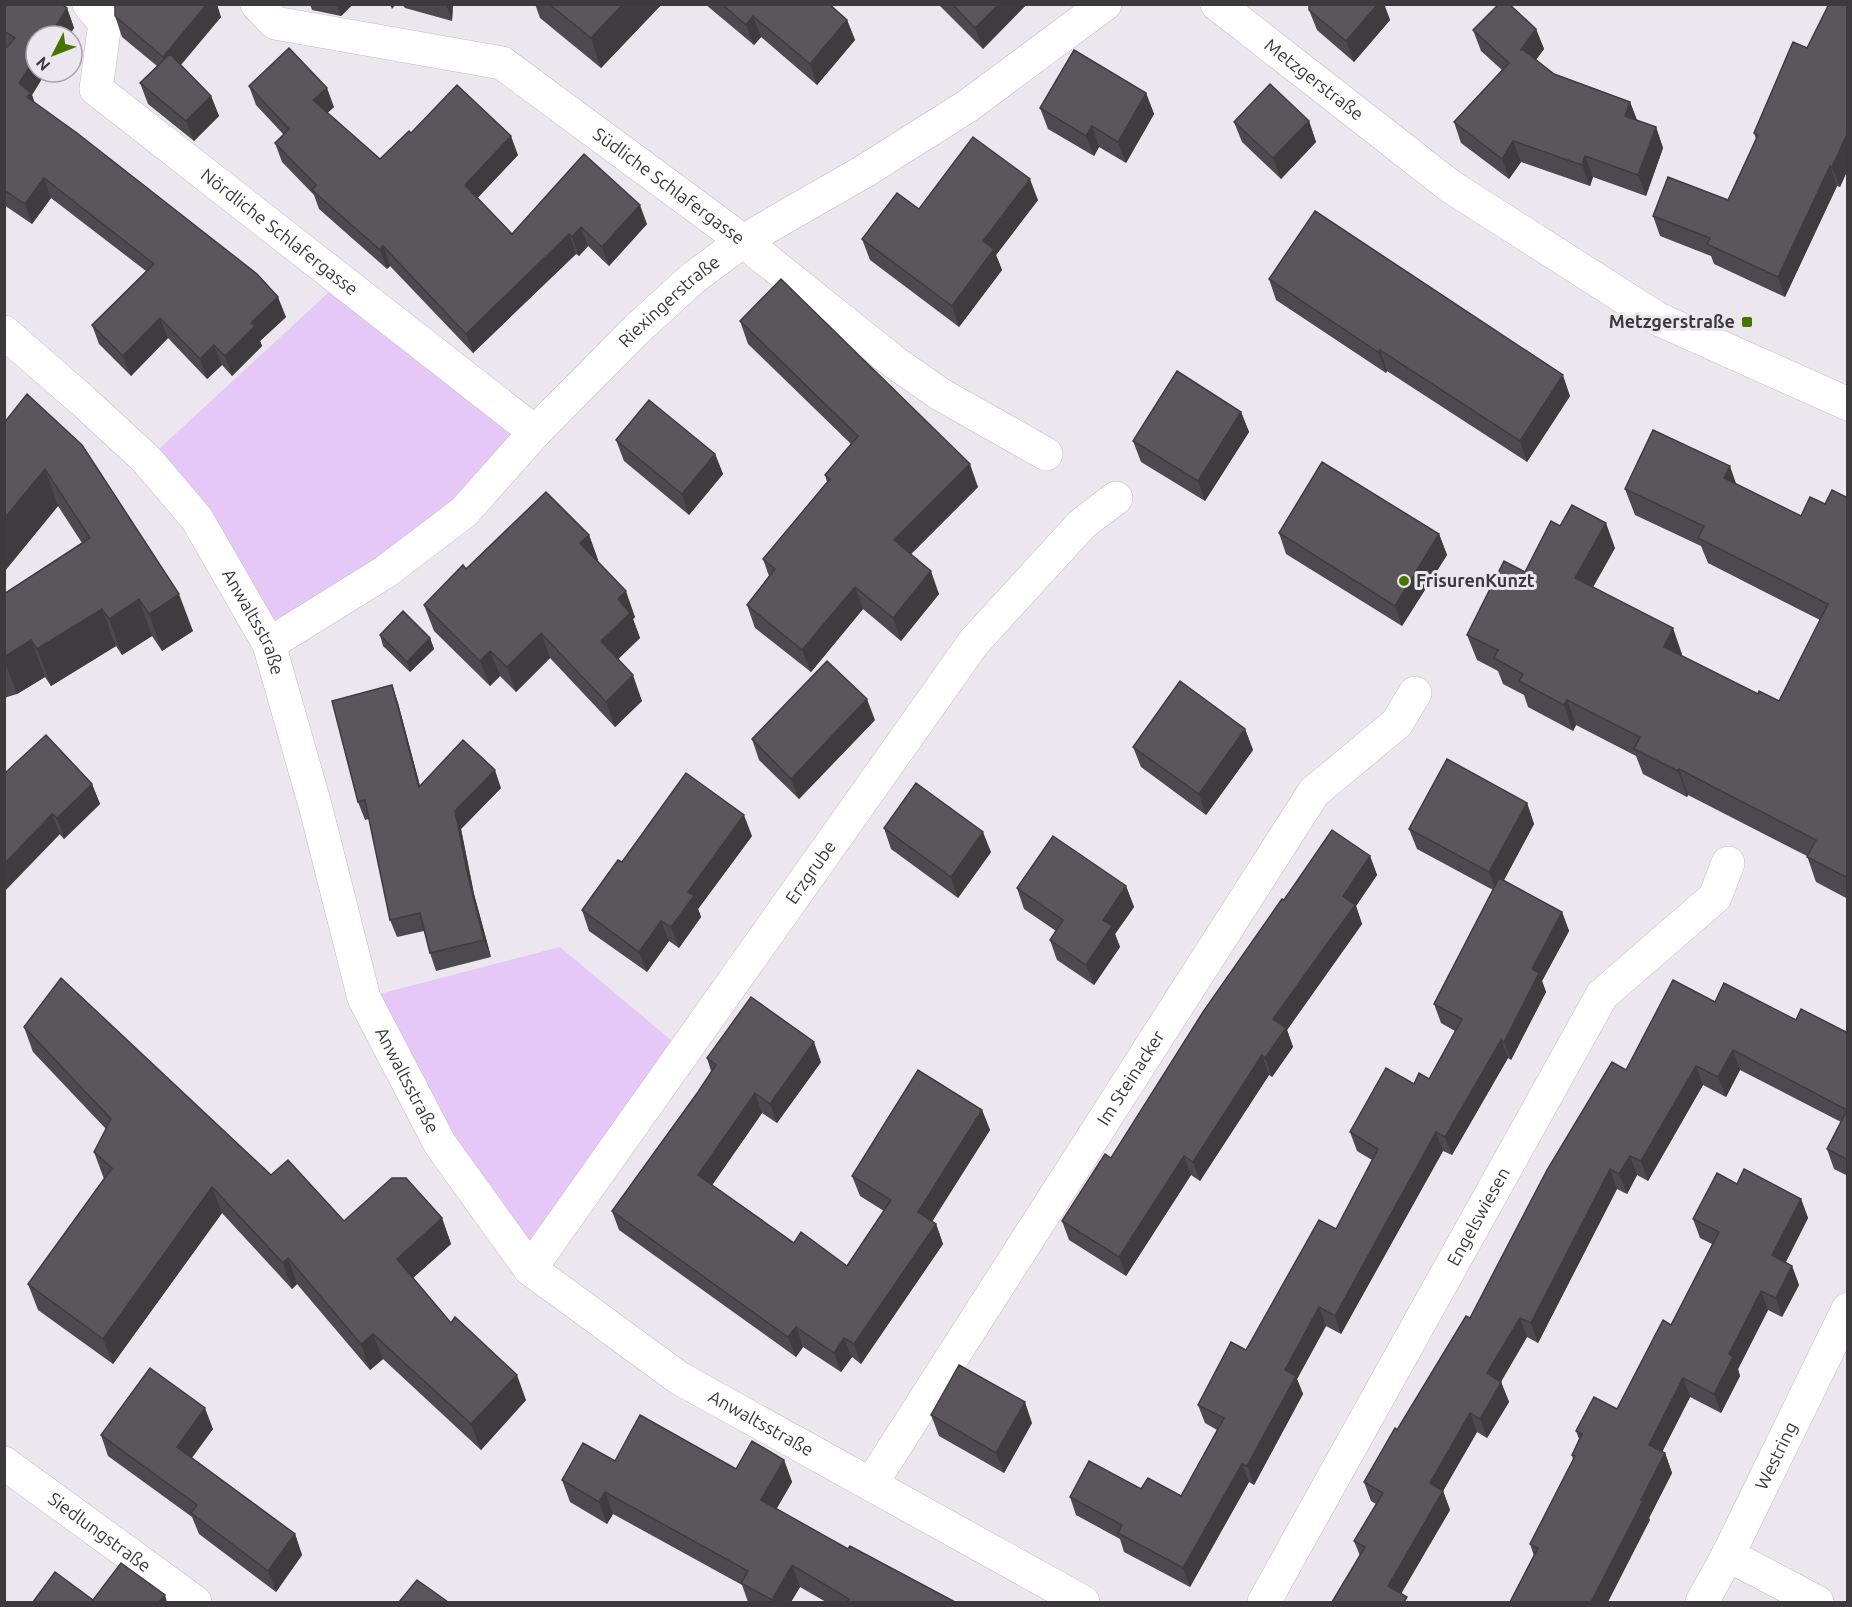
<svg xmlns="http://www.w3.org/2000/svg" width="1852" height="1607" font-family="Ubuntu,sans-serif">
	<rect width="100%" height="100%" fill="#ece7ef"/>
	<path fill="#e5c7f8" d="M341,281L535,432L464,512L269,644L147,460Z
		M560,947L684,1051L530,1269L364,998Z"/>
	<g fill="none" stroke-linecap="round" stroke-linejoin="round">
		<g stroke="#c1bdc4" stroke-width="34">
			<g id="minor">
				<path id="s1" d="M89,4L105,23L96,89L535,432"/>
				<path id="s2" d="M257,4L275,23L502,63L743,241L894,362L940,394L1046,454"/>
				<path id="s3" d="M1217,4L1450,186L1658,319L1848,404"/>
				<path id="s4" d="M4,332L82,400L147,460L197,519L269,644L315,805L364,998L440,1144L530,1269L679,1378L1083,1602"/>
				<path id="s5" d="M269,644L385,572L464,512L535,432L637,329L693,278L743,241L863,172L966,107L1105,4"/>
				<path id="s6" d="M530,1269L974,642L1082,524L1116,498"/>
				<path id="s7" d="M4,1463L195,1602"/>
				<path id="s8" d="M871,1484L1314,792L1397,723L1415,693"/>
				<path d="M1728,1555L1817,1602"/>
				<path id="s9" d="M1264,1602L1602,995L1715,897L1728,863"/>
				<path id="s10" d="M1702,1602L1728,1555L1848,1309"/>
			</g>
		</g>
		<use href="#minor" stroke="#fff" stroke-width="33"/>
	</g>
	<path fill="#4d4a4f" d="M4,4L67,8L74,28L36,72H46L32,95L34,102L286,317L260,341L262,346L232,376L222,365L207,379L168,338L131,376L99,344L92,325L146,271L51,198L32,224L4,205V50L7,47L4,46Z
		M310,4H353L341,16L312,10Z
		M402,4H453L452,21L405,8Z
		M535,4H662L601,68L540,18Z
		M705,4H829L847,20L855,40L817,85L761,37L754,45Z
		M938,4H1027L983,49Z
		M1309,4H1384L1390,20L1354,62L1317,30L1309,10Z
		M1848,4V169L1840,187L1837,186L1785,297L1714,264L1711,256L1660,236L1653,216L1728,200L1756,139L1754,133L1807,48Z
		M115,16L221,17L181,65L211,96L219,116L194,141L148,104L140,83L157,66L122,37Z
		M1536,29L1544,49L1536,60L1554,74L1630,102L1637,120L1656,127L1663,148L1646,196L1593,177L1590,186L1521,162L1509,179L1461,143L1454,122L1502,70L1481,51L1473,30Z
		M249,86L334,107L327,113L380,159L411,133L518,155L477,198L512,234L584,154L647,224L609,266L588,246L579,256L576,254L473,353L390,266L387,269L319,209L314,195L282,162L275,143L284,135L256,105Z
		M1146,93L1154,114L1126,163L1099,147L1094,156L1048,129L1040,108Z
		M1309,121L1316,142L1281,179L1242,142L1234,122Z
		M1038,200L996,255L1002,270L959,327L870,260L862,239L919,209Z
		M1269,279L1570,396L1527,462L1387,371L1386,373L1276,300Z
		M740,321L978,487L911,554L939,594L901,641L863,609L811,672L755,628L747,605L769,576L763,559L827,482L825,475L851,444L748,344Z
		M1241,412L1249,432L1205,501L1141,462L1133,441Z
		M4,423L193,631L162,651L152,636L122,655L116,646L51,686L45,677L17,694L4,698V594L82,543L58,506L4,572Z
		M616,440L715,454L723,474L689,515L624,461Z
		M1736,484L1801,516L1825,504L1848,498V899L1816,882L1807,856L1688,795L1687,797L1643,774L1636,756L1576,725L1573,731L1528,707L1524,695L1503,684L1498,671L1477,660L1467,635L1525,572L1560,526L1615,548L1593,587L1682,654L1681,655L1758,694L1779,701L1820,620L1708,563L1701,546L1635,515L1625,489Z
		M1279,533L1439,534L1447,555L1402,626L1286,554Z
		M589,535L598,560L597,561L635,617L633,619L640,638L618,659L642,701L615,727L550,658L516,692L500,676L490,686L434,631L424,605L466,569Z
		M380,635L430,638L434,649L410,672L383,646Z
		M392,685L398,703L420,786L501,788L461,829L474,894L491,957L436,971L430,953L424,931L397,937L390,920L369,819L365,820L358,802Z
		M875,720L799,799L759,760L752,739Z
		M1245,729L1253,750L1206,815L1141,767L1133,747Z
		M4,774L92,784L100,804L64,839Z
		M1527,803L1534,824L1504,880L1562,912L1569,931L1542,981L1546,992L1511,1060L1508,1058L1452,1155L1443,1151L1341,1334L1326,1326L1297,1379L1303,1394L1254,1485L1249,1482L1190,1587L1124,1552L1120,1539L1076,1515L1070,1497L1141,1489L1181,1496L1217,1430L1205,1423L1198,1405L1246,1350L1336,1229L1372,1160L1357,1151L1350,1132L1414,1084L1429,1079L1455,1031L1441,1023L1434,1004L1493,890L1417,849L1409,829Z
		M884,828L991,852L958,898L891,849Z
		M752,836L698,909L701,917L679,948L669,941L647,972L589,931L582,910L622,862Z
		M1370,856L1377,875L1356,906L1362,924L1287,1030L1293,1047L1272,1077L1269,1075L1200,1181L1191,1175L1126,1276L1069,1240L1062,1221L1111,1158L1284,900Z
		M1126,886L1134,907L1115,934L1120,947L1094,985L1057,960L1050,940L1056,931L1024,909L1017,888Z
		M1715,1002L1848,1033V1176L1834,1169L1827,1149L1841,1122L1740,1070L1726,1097L1703,1085L1648,1181L1637,1175L1627,1194L1617,1189L1538,1343L1527,1337L1501,1382L1509,1402L1487,1438L1477,1432L1443,1491L1450,1510L1401,1594L1409,1602L1360,1556L1354,1541L1376,1504L1371,1501L1364,1482L1470,1318L1626,1070Z
		M24,1027L344,1221L442,1218L451,1244L413,1278L451,1323L526,1400L481,1450L383,1359L370,1370L297,1284L292,1289L222,1213L113,1364L38,1310L28,1284L104,1179L94,1152L106,1129L33,1052Z
		M707,1058L821,1062L777,1123L762,1113L712,1185L794,1243L847,1266L884,1211L860,1196L852,1176L982,1110L990,1130L932,1222L936,1224L943,1244L861,1364L852,1357L841,1372L803,1347L796,1357L619,1230L612,1211L698,1092L711,1071Z
		M1737,1184L1801,1199L1808,1218L1786,1262L1792,1266L1799,1285L1782,1317L1768,1310L1738,1369L1740,1376L1721,1413L1690,1397L1662,1452L1665,1453L1672,1473L1649,1518L1650,1520L1534,1556L1530,1544L1573,1460L1572,1455L1579,1439L1576,1431L1617,1409L1671,1325L1712,1244L1700,1238L1693,1219Z
		M931,1415L1032,1423L1004,1473L939,1436Z
		M213,1429L192,1458L295,1534L302,1555L276,1592L199,1534L192,1517L108,1456L101,1435Z
		M784,1460L792,1482L776,1509L848,1549L955,1602H826L800,1587L791,1602H748L742,1585L613,1514L607,1524L570,1502L562,1480L615,1461L736,1469Z"/>
	<path fill="#3f3c40" d="M207,4H217L221,17L170,77L163,57Z
		M337,4H353L341,16Z
		M390,4H396L392,9Z
		M446,4H453L452,21Z
		M623,4H662L601,68L591,38Z
		M999,4H1027L983,49L975,28Z
		M1375,4H1384L1390,20L1354,62L1346,41Z
		M67,8L74,28L69,36H50Z
		M753,16L761,37L754,45L746,25Z
		M847,20L855,40L817,85L810,64Z
		M1536,29L1544,49L1527,71L1520,51Z
		M36,57V72H46L32,95L38,113L35,117L19,83Z
		M327,88L334,107L320,120L313,100Z
		M1146,93L1154,114L1126,163L1118,142Z
		M211,96L219,116L194,141L186,121Z
		M1630,102L1638,123L1625,116Z
		M1309,121L1316,142L1281,179L1273,158Z
		M1092,126L1099,147L1094,156L1086,136Z
		M1656,127L1663,148L1646,196L1638,175Z
		M1848,132V169L1840,187L1832,167Z
		M511,136L518,155L472,204L465,185Z
		M1513,141L1521,162L1509,179L1502,159Z
		M1585,156L1593,177L1590,186L1582,165Z
		M1830,166L1837,186L1785,297L1778,277Z
		M44,178L51,198L32,224L25,204Z
		M1030,179L1038,200L996,255L1002,270L959,327L952,306L983,241Z
		M640,205L647,224L609,266L602,247Z
		M581,227L588,246L579,256L572,237Z
		M569,234L576,254L473,353L466,334Z
		M383,246L390,266L387,269L380,250Z
		M278,297L286,317L260,341L262,346L232,376L225,356L251,323Z
		M160,318L168,338L131,376L123,356Z
		M214,345L222,365L207,379L200,359Z
		M1380,350L1387,371L1386,373L1378,352Z
		M1563,375L1570,396L1527,462L1520,441Z
		M1241,412L1249,432L1205,501L1198,481Z
		M715,454L723,474L689,515L682,494Z
		M970,464L978,487L902,563L894,540Z
		M1730,466L1739,492L1724,478Z
		M45,469L58,506L4,572V519Z
		M1606,523L1615,548L1584,603L1575,578Z
		M1439,534L1447,555L1402,626L1395,606Z
		M589,535L598,560L589,568L580,543Z
		M931,571L939,594L901,641L893,618Z
		M855,587L863,609L811,672L802,650Z
		M626,591L635,617L633,619L640,638L610,667L601,641L618,599Z
		M179,594L193,631L162,651L149,614Z
		M139,599L152,636L122,655L109,619Z
		M102,609L116,646L51,686L37,649Z
		M1673,628L1682,654L1673,672L1664,647Z
		M541,633L550,658L516,692L507,667Z
		M430,638L434,649L410,672L407,662Z
		M31,640L45,677L17,694L4,660V657Z
		M490,651L500,676L490,686L480,661Z
		M633,675L642,701L615,727L606,702Z
		M392,685L398,703L425,805L419,787Z
		M867,699L875,720L799,799L791,779Z
		M1567,700L1576,725L1573,731L1564,705Z
		M1245,729L1253,750L1206,815L1199,794Z
		M1679,769L1688,795L1687,797L1678,771Z
		M495,770L501,788L461,829L474,894L491,957L484,940L468,876L455,811Z
		M92,784L100,804L64,839L57,818Z
		M1527,803L1534,824L1497,893L1489,872Z
		M52,814L60,834L4,892V864Z
		M744,815L752,836L698,909L701,917L679,948L671,927L688,892Z
		M983,832L991,852L958,898L951,877Z
		M1370,856L1377,875L1356,906L1362,924L1287,1030L1293,1047L1272,1077L1265,1058L1273,1019L1343,896Z
		M1126,886L1134,907L1115,934L1120,947L1094,985L1086,965L1103,920Z
		M1562,912L1569,931L1542,981L1546,992L1511,1060L1504,1042L1532,969Z
		M661,921L669,941L647,972L639,952Z
		M1501,1040L1508,1058L1452,1155L1445,1137Z
		M814,1042L821,1062L777,1123L770,1104Z
		M1733,1050L1740,1070L1726,1097L1718,1077Z
		M1262,1055L1269,1075L1200,1181L1193,1162Z
		M1696,1066L1703,1085L1648,1181L1641,1161Z
		M755,1093L762,1113L706,1194L698,1175Z
		M982,1110L990,1130L925,1232L918,1212Z
		M1436,1132L1443,1151L1341,1334L1335,1316Z
		M1184,1156L1191,1175L1126,1276L1119,1257Z
		M1630,1156L1637,1175L1627,1194L1619,1174Z
		M1610,1169L1617,1189L1538,1343L1531,1323Z
		M212,1187L222,1213L113,1364L103,1339Z
		M1801,1199L1808,1218L1779,1275L1772,1255Z
		M442,1218L451,1244L406,1284L397,1259Z
		M936,1224L943,1244L861,1364L854,1344Z
		M288,1258L297,1284L292,1289L283,1263Z
		M1792,1266L1799,1285L1782,1317L1776,1298Z
		M1761,1291L1768,1310L1738,1369L1740,1376L1721,1413L1714,1394L1729,1354Z
		M1319,1307L1326,1326L1297,1379L1303,1394L1254,1485L1247,1466L1285,1370Z
		M1520,1318L1527,1337L1494,1393L1487,1373Z
		M796,1327L803,1347L796,1357L788,1337Z
		M373,1334L383,1359L370,1370L361,1344Z
		M844,1338L852,1357L841,1372L834,1353Z
		M517,1375L526,1400L481,1450L471,1424Z
		M1683,1378L1690,1397L1656,1464L1649,1445Z
		M1501,1382L1509,1402L1487,1438L1480,1419Z
		M1025,1402L1032,1423L1004,1473L996,1453Z
		M205,1408L213,1429L184,1467L177,1447Z
		M1470,1413L1477,1432L1443,1491L1450,1510L1396,1602L1388,1586L1430,1483Z
		M1665,1453L1672,1473L1649,1518L1650,1520L1608,1602H1591Z
		M784,1460L792,1482L769,1522L761,1500Z
		M1242,1464L1249,1482L1190,1587L1183,1568Z
		M605,1492L613,1514L607,1524L599,1502Z
		M295,1534L302,1555L276,1592L268,1571Z
		M792,1565L800,1587L791,1602H772V1600Z
		M165,1595L167,1602H159Z"/>
	<path fill="#5a565c" stroke="#3f3c40" stroke-width="1.5" d="M4,4H61L67,8L50,36H36V57L19,83L31,93L27,97L77,133L257,274L278,297L251,323L255,326L225,356L214,345L200,359L160,318L123,356L92,325L154,264L44,178L25,204L4,190V50L15,38L4,31Z
		M115,4H207L163,57L115,16Z
		M549,4H623L591,38Z
		M722,4H829L847,20L810,64L753,16L746,25Z
		M952,4H999L975,28Z
		M1309,4H1378L1346,41L1309,10Z
		M1499,4H1509L1536,29L1520,51L1522,49L1554,74L1630,102L1625,116L1656,127L1638,175L1585,156L1582,165L1513,141L1502,159L1454,122L1509,63L1473,30Z
		M1829,4H1848V132L1832,167L1830,166L1778,277L1707,244L1710,238L1653,216L1668,177L1728,200L1758,135L1754,133L1793,42L1807,48Z
		M289,48L327,88L313,100L380,159L409,131L411,133L457,85L511,136L465,185L512,234L584,154L640,205L602,247L581,227L572,237L569,234L466,334L383,246L380,250L312,190L316,185L275,143L289,129L249,86Z
		M1074,50L1146,93L1118,142L1092,126L1086,136L1040,108Z
		M170,54L211,96L186,121L140,83Z
		M1270,84L1309,121L1273,158L1234,122Z
		M973,137L1030,179L983,241L994,249L952,306L862,239L897,193L919,209Z
		M1315,211L1563,375L1520,441L1380,350L1378,352L1269,279Z
		M781,279L970,464L894,540L931,571L893,618L855,587L802,650L747,605L775,569L763,559L830,479L825,475L858,436L740,321Z
		M1177,371L1241,412L1198,481L1133,441Z
		M27,394L82,445L179,594L149,614L139,599L109,619L102,609L37,649L31,640L4,657V594L90,538L45,469L4,519V423Z
		M649,400L715,454L682,494L616,440Z
		M1653,430L1730,466L1724,478L1801,516L1810,497L1825,504L1832,490L1848,498V878L1807,857L1816,840L1679,769L1678,771L1634,749L1640,737L1567,700L1564,705L1519,681L1523,674L1494,658L1498,650L1467,635L1504,561L1525,572L1551,521L1560,526L1572,505L1606,523L1575,578L1673,628L1664,647L1758,694L1759,691L1779,701L1828,604L1698,538L1704,526L1625,489Z
		M1322,462L1439,534L1395,606L1279,533Z
		M546,492L589,535L580,543L626,591L618,599L630,613L601,641L633,675L606,702L541,633L507,667L490,651L480,661L424,605L463,565L466,569Z
		M403,611L430,638L407,662L380,635Z
		M827,661L867,699L791,779L752,739Z
		M1180,681L1245,729L1199,794L1133,747Z
		M392,685L419,787L463,740L495,770L455,811L468,876L484,940L430,953L420,913L390,920L365,800L358,802L332,701Z
		M46,735L92,784L57,818L52,814L4,864V774Z
		M1447,759L1527,803L1489,872L1409,829Z
		M686,773L744,815L688,892L694,896L671,927L661,921L639,952L582,910L618,860L622,862Z
		M916,783L983,832L951,877L884,828Z
		M1332,830L1370,856L1343,896L1355,905L1273,1019L1286,1028L1265,1058L1262,1055L1193,1162L1184,1156L1119,1257L1062,1221L1105,1154L1111,1158L1203,1012L1282,899L1284,900Z
		M1053,836L1126,886L1103,920L1112,926L1086,965L1050,940L1063,920L1017,888Z
		M1499,878L1562,912L1532,969L1539,973L1504,1042L1501,1040L1445,1137L1436,1132L1335,1316L1319,1307L1285,1370L1296,1376L1247,1466L1242,1464L1183,1568L1118,1533L1122,1525L1070,1497L1089,1461L1141,1489L1148,1478L1181,1496L1224,1418L1198,1405L1231,1342L1246,1350L1319,1220L1336,1229L1378,1149L1350,1132L1386,1068L1414,1084L1419,1073L1429,1079L1462,1019L1434,1004Z
		M61,978L271,1175L288,1160L344,1221L392,1178H406L442,1218L397,1259L451,1323L455,1317L517,1375L471,1424L373,1334L361,1344L288,1258L283,1263L212,1187L103,1339L28,1284L112,1168L94,1152L111,1119L24,1027Z
		M1673,980L1715,1002L1724,983L1796,1020L1801,1009L1848,1033V1160L1827,1149L1847,1110L1733,1050L1718,1077L1696,1066L1641,1161L1630,1156L1619,1174L1610,1169L1531,1323L1520,1318L1487,1373L1501,1382L1480,1419L1470,1413L1430,1483L1443,1491L1388,1586L1407,1597L1404,1602H1332L1365,1547L1354,1541L1383,1493L1364,1482L1395,1428L1397,1430L1466,1316L1470,1318L1547,1170L1612,1062L1626,1070Z
		M751,997L814,1042L770,1104L755,1093L698,1175L794,1243L801,1232L847,1266L891,1200L852,1176L918,1070L982,1110L918,1212L936,1224L854,1344L844,1338L834,1353L796,1327L788,1337L612,1211L698,1092L716,1065L707,1058Z
		M1744,1169L1801,1199L1772,1255L1792,1266L1776,1298L1761,1291L1729,1354L1733,1357L1714,1394L1683,1378L1649,1445L1665,1453L1641,1500L1643,1501L1591,1602H1510L1538,1548L1530,1544L1575,1456L1572,1455L1582,1434L1576,1431L1594,1397L1617,1409L1663,1320L1671,1325L1719,1232L1693,1219L1717,1173L1737,1184Z
		M959,1365L1025,1402L996,1453L931,1415Z
		M150,1368L205,1408L177,1447L295,1534L268,1571L191,1513L197,1505L101,1435Z
		M640,1415L736,1469L752,1441L784,1460L761,1500L848,1549L850,1546L955,1602H847L849,1599L792,1565L772,1600L741,1583L748,1571L605,1492L599,1502L562,1480L583,1443L615,1461Z
		M121,1563L165,1595L159,1602H33L55,1572L93,1600Z
		M417,1580L448,1602H399Z"/>
	<g fill="#457700" stroke="#ece7ef" stroke-width="2">
		<rect x="1741" y="316" width="12" height="12" rx="3"/>
		<circle cx="1404" cy="581" r="6"/>
	</g>
	<g text-anchor="middle" stroke-width="6" stroke-linejoin="round" paint-order="stroke">
		<g font-size="18" fill="#3c3a3d" stroke="#ece7ef">
			<text dy="6" stroke="none"><textPath href="#s3" startOffset="123">Metzgerstraße</textPath></text>
			<text dy="6" stroke="none"><textPath href="#s2" startOffset="464">Südliche Schlafergasse</textPath></text>
			<text dy="6" stroke="none"><textPath href="#s1" startOffset="324">Nördliche Schlafergasse</textPath></text>
			<text dy="6" stroke="none"><textPath href="#s5" startOffset="530">Riexingerstraße</textPath></text>
			<text dy="6" stroke="none"><textPath href="#s4" startOffset="387">Anwaltsstraße</textPath></text>
			<text dy="6" stroke="none"><textPath href="#s6" startOffset="486">Erzgrube</textPath></text>
			<text dy="6" stroke="none"><textPath href="#s8" startOffset="482">Im Steinacker</textPath></text>
			<text dy="6" stroke="none"><textPath href="#s4" startOffset="873">Anwaltsstraße</textPath></text>
			<text dy="6" stroke="none"><textPath href="#s9" startOffset="441">Engelswiesen</textPath></text>
			<text dy="6" stroke="none"><textPath href="#s4" startOffset="1377">Anwaltsstraße</textPath></text>
			<text dy="6" stroke="none"><textPath href="#s10" startOffset="164">Westring</textPath></text>
			<text dy="6" stroke="none"><textPath href="#s7" startOffset="118">Siedlungstraße</textPath></text>
		</g>
		<g font-size="18" font-weight="bold" fill="#3c3a3d" stroke="#ece7ef" text-anchor="end">
			<text x="1735" y="328">Metzgerstraße</text>
			<text x="1416" y="587" text-anchor="start">FrisurenKunzt</text>
		</g>
	</g>
	<rect width="1852" height="1607" fill="none" stroke="#3c3a3d" stroke-width="12"/>
	<g transform="translate(54 54) rotate(228)"><circle r="28" fill="#ece7ef" stroke="#a6a2a8" stroke-width="1.5"/>
	<path d="M0-4.5L10 22L0 15L-10 22Z" fill="#457700"/>
	<text y="-9" font-size="16" font-weight="bold" text-anchor="middle" fill="#3c3a3d">N</text>
	</g>
</svg>
